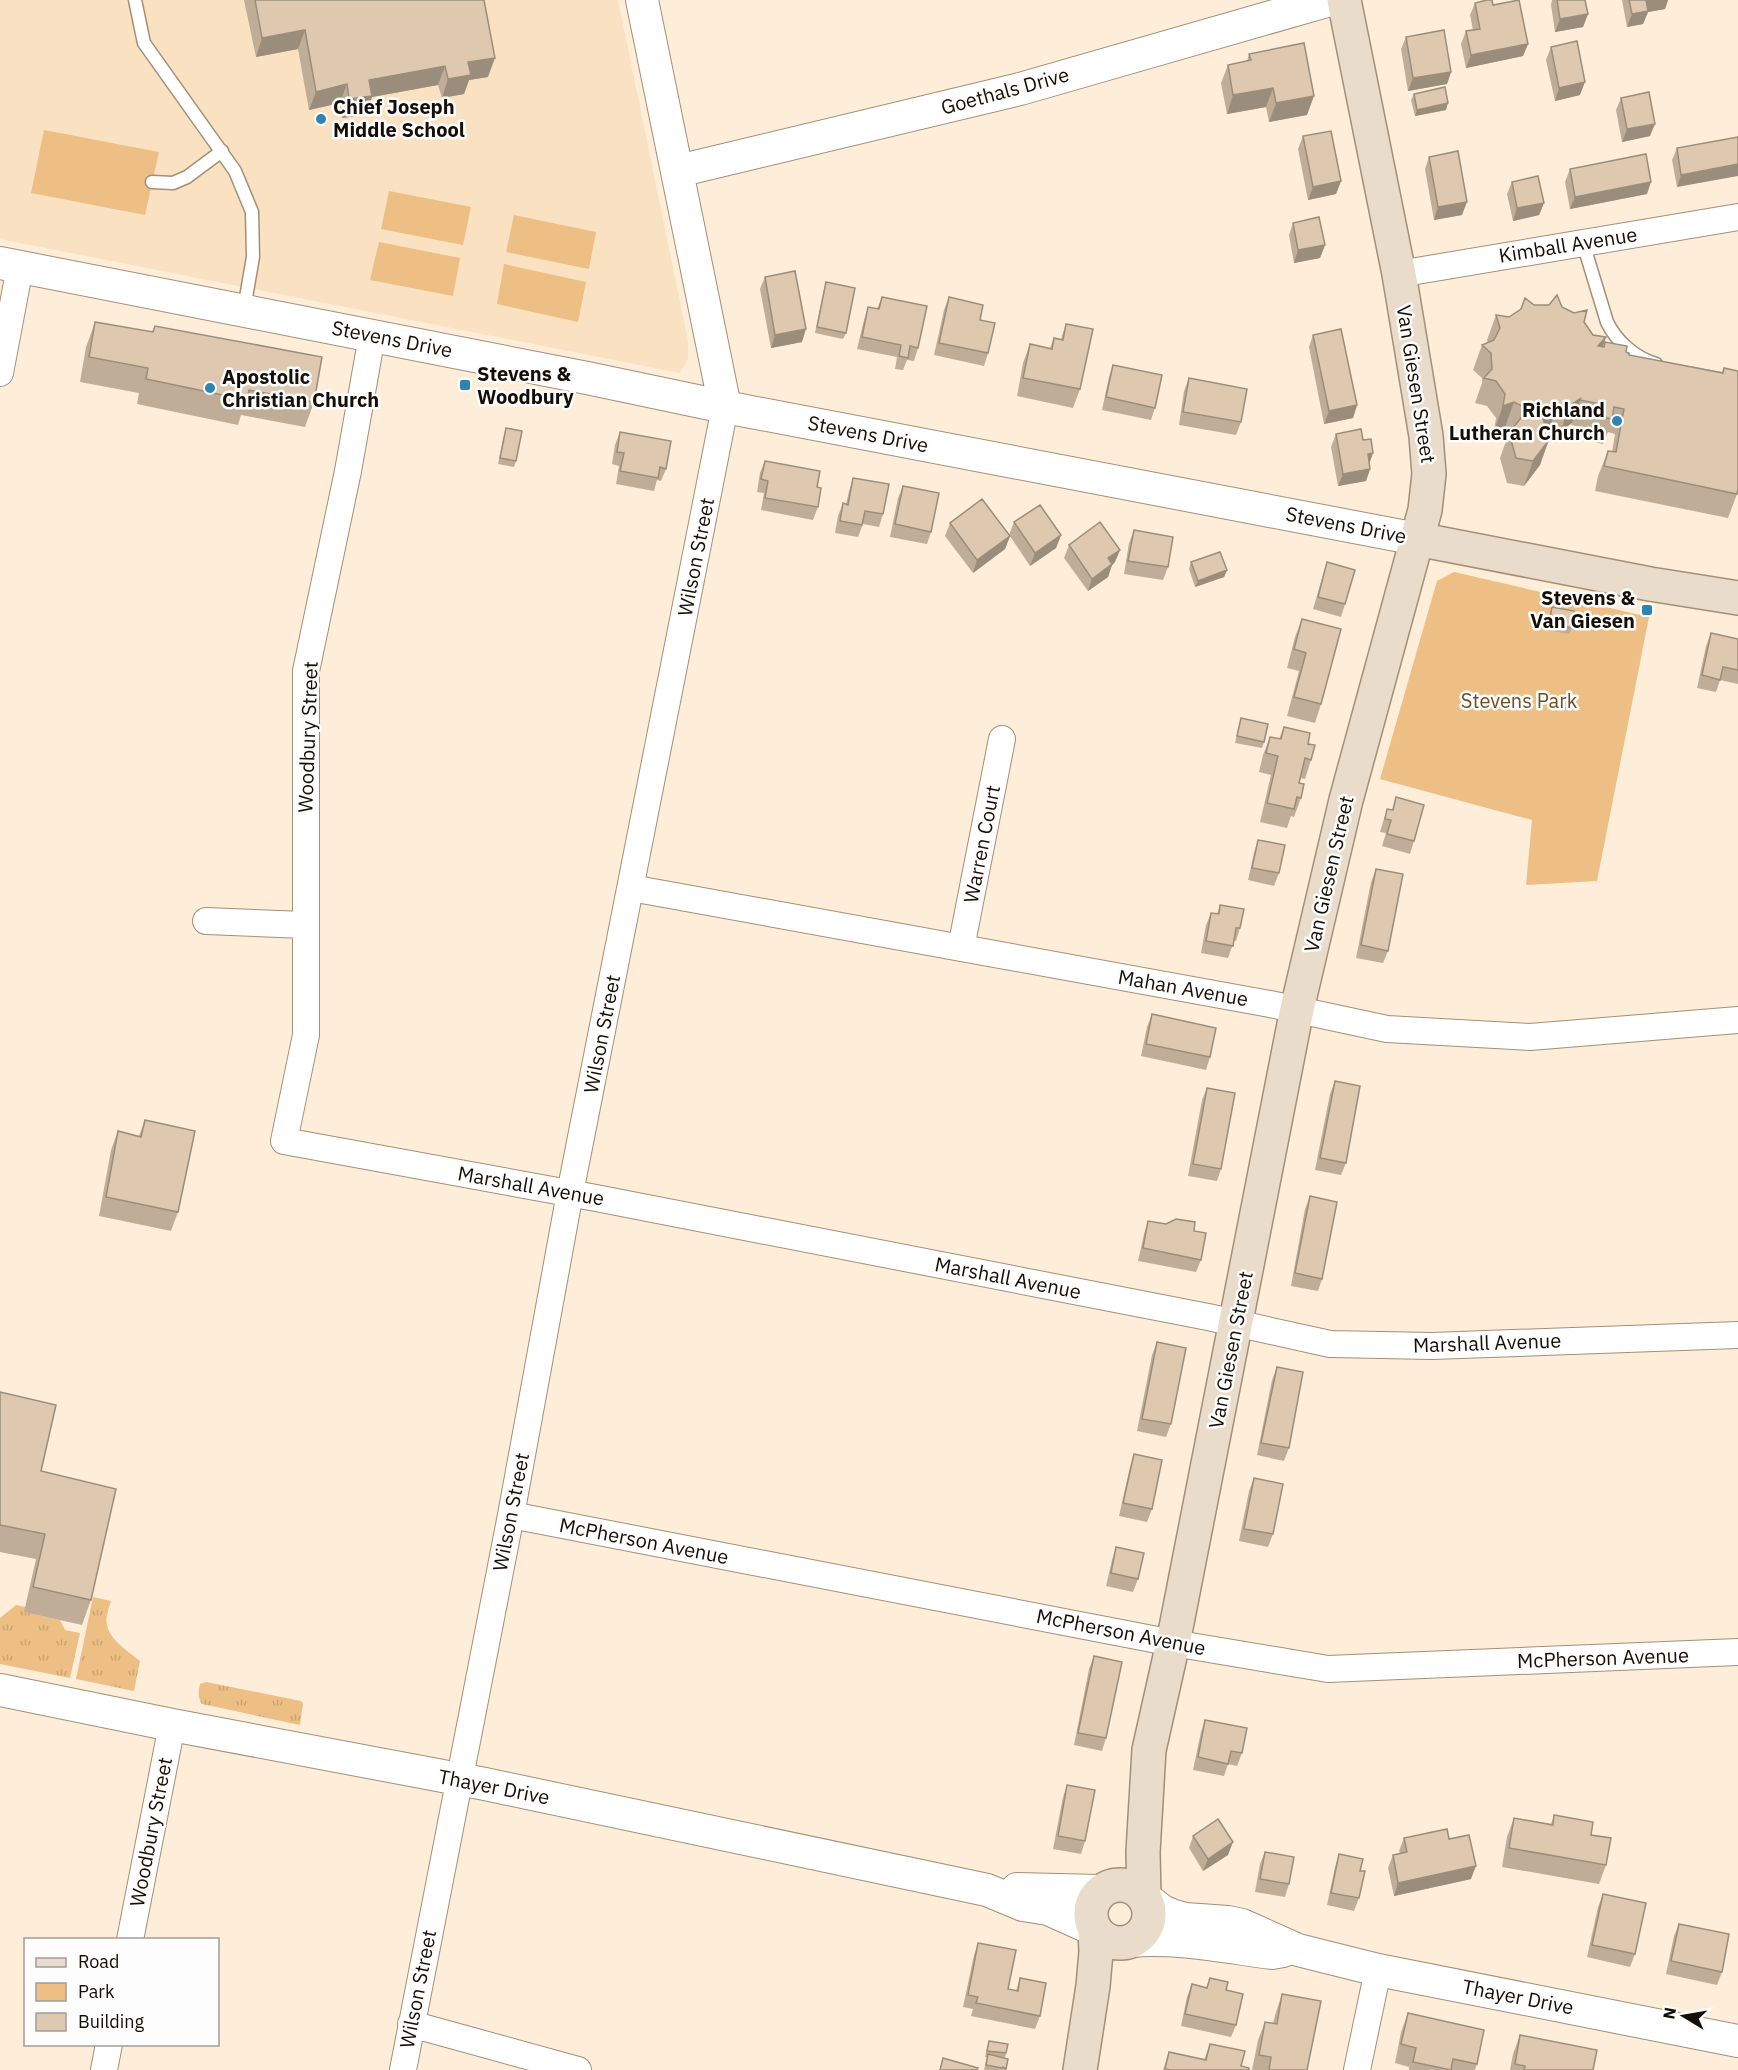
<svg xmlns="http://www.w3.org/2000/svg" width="1738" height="2070" font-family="'IBM Plex Sans',sans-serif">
	<defs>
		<pattern id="grass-tufts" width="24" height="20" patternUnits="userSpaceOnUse" patternTransform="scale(1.5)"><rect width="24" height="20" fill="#edbf85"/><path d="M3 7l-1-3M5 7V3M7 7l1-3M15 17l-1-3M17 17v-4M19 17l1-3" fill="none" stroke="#caa371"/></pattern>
	</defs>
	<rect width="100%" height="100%" fill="#feedd9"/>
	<path fill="#fae1c1" d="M0,0H618L688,341V359L680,373L0,239Z"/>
	<path fill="url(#grass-tufts)" d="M93,1597L111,1601C109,1608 105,1618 107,1625C109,1639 129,1652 140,1661L134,1691L76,1679Z
		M16,1605L25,1607V1612L60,1620L65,1630L80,1633L70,1678L0,1664V1618Z
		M206,1682L301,1701L303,1703L300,1725L202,1704C198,1698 198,1691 200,1684Z"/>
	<path fill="#edbf85" d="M44,130L159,152L145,215L31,193Z
		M389,191L471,207L463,245L381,229Z
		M514,215L596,232L589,269L506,252Z
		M379,242L460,258L453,296L370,280Z
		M504,264L586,282L578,322L497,304Z
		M1454,572L1649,617L1597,881L1526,885L1532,820L1380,779L1437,581Z"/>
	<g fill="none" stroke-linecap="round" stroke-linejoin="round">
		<g stroke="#a38f78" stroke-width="15">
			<path id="service" d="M135,0L144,43L235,171L252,212L253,257L244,309
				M152,182L173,183L187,177L222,151
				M1583,243L1607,322C1616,341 1635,358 1656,364"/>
		</g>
		<g stroke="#a38f78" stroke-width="28">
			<path id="minor" d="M1399,274L1738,217
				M372,336L348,471L306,671V1035L284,1141L596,1198L1208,1317L1330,1344L1432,1346L1738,1335
				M0,373L20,267
				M631,888L1270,1004L1387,1029L1530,1037L1738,1020
				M206,921L305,925
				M961,948L1002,739
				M511,1515L1173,1643L1328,1669L1738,1652
				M130,1940L172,1725
				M411,2024L578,2070
				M104,2070L109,2044
				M403,2070L511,1515L570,1193L725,407
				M1357,2070L1378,1970"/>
		</g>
		<g stroke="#a38f78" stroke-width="34">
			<path id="tertiary" d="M642,0L725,407
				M678,171L1020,89L1330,0
				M0,263L587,378L725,407L1417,539
				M0,1690L172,1725L485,1784L987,1890L1023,1905L1048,1909L1095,1930
				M1017,1889L1100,1891
				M1144,1897L1162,1911L1174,1916L1185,1919L1228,1922L1242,1925L1298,1950L1378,1970L1738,2041
				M1131,1941C1179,1937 1225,1947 1272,1953L1283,1951"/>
		</g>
		<g stroke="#a38f78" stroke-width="36">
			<path id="secondary" d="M1417,539L1650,584L1738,598
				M1091 1914a29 29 0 1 1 58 0a29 29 0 1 1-58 0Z
				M1144,1897L1143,1852L1149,1750L1173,1643L1297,1009L1346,800L1425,510L1429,474L1426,436L1399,274L1344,0
				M1080,2070L1093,1986L1096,1952L1095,1930"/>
		</g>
		<use href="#service" stroke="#fff" stroke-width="12"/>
		<use href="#minor" stroke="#fff" stroke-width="26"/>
		<use href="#tertiary" stroke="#fff" stroke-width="32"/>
		<use href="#secondary" stroke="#e9dccb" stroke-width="33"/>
	</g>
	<path fill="#bfad97" d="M244,0H484L488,77L469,80L464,94L442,98L438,85L372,97L365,115L342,118L340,103L309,110L298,49L256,57Z
		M1552,0H1585L1588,14L1583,27L1555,32L1551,5Z
		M1622,0H1668L1665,9L1648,12L1643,24L1627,27Z
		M1475,3L1493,5L1528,44L1523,56L1466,68L1461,44L1466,31L1473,30L1470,15Z
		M1406,37L1451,72L1447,84L1408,91L1401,49Z
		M1551,47L1580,95L1555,101L1546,60Z
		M1249,54L1307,115L1269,122L1266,107L1227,114L1221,83L1228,65L1247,61Z
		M1414,94L1446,110L1415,116L1411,100Z
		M1621,98L1650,136L1622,142L1616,110Z
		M1303,136L1341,181L1336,194L1308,200L1298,149Z
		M1738,137L1677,187L1672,160L1677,148Z
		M1429,157L1462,215L1434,220L1425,169Z
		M1570,169L1647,194L1570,209L1565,182Z
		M1512,182L1544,203L1539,215L1513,221L1507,194Z
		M1293,223L1325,245L1320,258L1294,263L1289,235Z
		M765,277L802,342L771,348L760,289Z
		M826,282L846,333L843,339L815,333L824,289Z
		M882,297L918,348L914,361L907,360L903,370L895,369L897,357L857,349L864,320L868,307L877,309Z
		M949,297L980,320L988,353L984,366L934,355L944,310Z
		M1525,298L1534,305L1562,307L1584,322L1593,335L1606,337L1603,347L1605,342L1626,352L1629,355L1722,372L1724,368L1737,494L1728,518L1595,491L1598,476L1608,451L1612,452L1615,434L1608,432L1603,444L1584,440L1587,428L1571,425L1572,423L1561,431L1556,443L1548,437L1540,465L1524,486L1507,483L1500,458L1509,433L1511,430L1505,427L1494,431L1496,418L1487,406L1475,403L1482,383V378L1473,370L1482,345L1488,343L1487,340L1496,315L1509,317L1520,310Z
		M95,322L152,332L155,326L314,402L305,427L241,415L238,425L137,404L139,393L80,382L86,347Z
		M1066,324L1080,389L1073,408L1017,396L1023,363L1030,344L1050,348L1054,338L1061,339Z
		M1313,335L1357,405L1353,418L1324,424L1309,347Z
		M1113,365L1155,408L1151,420L1102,410L1109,377Z
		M1189,378L1241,422L1236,435L1179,425L1184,391Z
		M506,428L516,461L514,467L498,464L504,435Z
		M620,432L666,469L661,481L657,480L654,491L616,484L619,466L612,464L615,445Z
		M1336,434L1363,440L1370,469L1366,481L1338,486L1331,447Z
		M765,461L818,507L813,520L761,510L764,493L757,492L760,473Z
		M853,478L883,514L879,527L863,524L858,537L835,533L838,516L843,503L846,504L849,491Z
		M903,486L931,532L927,544L890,537L898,498Z
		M1014,522L1061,535L1056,548L1030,566L1010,536L1005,549L973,573L945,536L950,523L1009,535Z
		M1134,530L1168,567L1163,580L1124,574L1129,543Z
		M1069,545L1115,562L1112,565L1108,577L1088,591L1064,558Z
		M1191,562L1227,570L1224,577L1195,587L1189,569Z
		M1327,562L1345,604L1341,617L1313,609L1323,575Z
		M1552,607L1572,628L1569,634L1547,630L1550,613Z
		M1302,619L1321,704L1315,723L1287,716L1299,671L1287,668L1295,637Z
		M1711,633L1738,639V684L1720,680L1716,692L1697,688L1706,646Z
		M1241,718L1264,742L1262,748L1235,743Z
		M1284,727L1308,744L1311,760L1305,779L1301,778L1299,783L1301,798L1294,817L1291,816L1287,828L1260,822L1271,775L1259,772L1263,755L1270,737L1279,739Z
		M1396,797L1414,841L1410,854L1382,846L1386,833L1380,832L1383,822L1387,809L1392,810Z
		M1258,840L1279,873L1274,886L1248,880L1254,853Z
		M1376,869L1388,951L1383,963L1356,958L1371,882Z
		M1220,905L1240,928L1236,941H1234L1228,958L1201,953L1206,925L1211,913L1217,914Z
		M1152,1014L1210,1057L1206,1070L1141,1056L1147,1027Z
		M1335,1081L1346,1163L1341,1175L1315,1170L1330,1094Z
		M1207,1088L1221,1169L1217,1181L1188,1176L1202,1100Z
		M145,1120L178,1212L171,1231L99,1216L111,1150L118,1131L139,1136Z
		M1310,1196L1322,1279L1318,1291L1291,1286L1305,1209Z
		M1148,1221L1194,1231L1201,1260L1196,1272L1138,1261L1144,1234Z
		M1157,1342L1171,1424L1166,1437L1137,1431L1152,1355Z
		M1277,1367L1289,1448L1284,1461L1257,1455L1272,1380Z
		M0,1392L41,1471L91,1600L82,1625L24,1612L36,1559L0,1552Z
		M1134,1454L1152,1509L1147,1522L1119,1516L1130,1467Z
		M1254,1478L1273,1534L1268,1547L1239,1541L1249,1491Z
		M1116,1547L1138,1579L1133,1592L1106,1586L1112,1560Z
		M1094,1656L1106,1738L1102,1751L1074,1745L1089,1669Z
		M1205,1720L1242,1753L1237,1766L1228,1764L1224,1776L1193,1770L1201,1732Z
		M1067,1785L1085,1841L1081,1854L1053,1849L1063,1797Z
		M1554,1815L1591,1835L1606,1865L1599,1884L1502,1867L1507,1837L1514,1818L1551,1824Z
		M1193,1836L1228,1855L1203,1871L1189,1848Z
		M1404,1838L1471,1879L1394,1896L1388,1868L1393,1855L1400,1853L1399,1851Z
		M1265,1852L1289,1884L1285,1897L1255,1892L1260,1864Z
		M1339,1854L1360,1871L1359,1898L1354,1911L1327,1905L1335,1867Z
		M1603,1894L1635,1954L1630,1967L1587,1957L1598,1907Z
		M1679,1924L1722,1972L1717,1985L1666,1974L1674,1936Z
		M978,1943L1008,1989L1016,1991L1020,1978L1040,2016L1035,2029L971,2016L973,2009L963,2007L974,1955Z
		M1210,1978L1226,1990L1236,2025L1231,2037L1181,2026L1187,1997L1192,1984L1206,1988Z
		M1282,1994L1307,2070H1252L1258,2040L1265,2022L1273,2023L1276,2012Z
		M1408,2013L1477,2064L1475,2070H1409V2067L1395,2063L1401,2032Z
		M1520,2035L1593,2070H1510L1513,2054Z
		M989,2041L1006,2053L1005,2058L1008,2059L1006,2070H984L987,2057H985L987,2048Z
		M1210,2044L1241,2066L1249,2070H1163L1169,2052L1204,2060Z"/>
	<path fill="#9b8d7b" d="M1646,0H1668L1665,9L1648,12L1643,24L1627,27L1632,14Z
		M1588,14L1583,27L1555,32L1560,19Z
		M305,30L298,49L256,57L262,38Z
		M1528,44L1523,56L1466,68L1471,55Z
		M495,58L488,77L469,80L464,94L442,98L448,79L468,62Z
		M445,66L438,85L372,97L365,115L342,118L349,99L369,80Z
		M1451,72L1447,84L1408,91L1413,78Z
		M1585,82L1580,95L1555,101L1559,88Z
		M347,84L340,103L309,110L316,92Z
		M1273,88L1266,107L1227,114L1233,95Z
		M1314,96L1307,115L1269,122L1276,103Z
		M1448,103L1446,110L1415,116L1417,110Z
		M1655,124L1650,136L1622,142L1627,129Z
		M1738,164V176L1677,187L1681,175Z
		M1341,181L1336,194L1308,200L1313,187Z
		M1651,182L1647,194L1570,209L1575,197Z
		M1467,202L1462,215L1434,220L1438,207Z
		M1544,203L1539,215L1513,221L1517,208Z
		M1325,245L1320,258L1294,263L1298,250Z
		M806,329L802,342L771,348L775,335Z
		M1606,337L1597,362L1598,346Z
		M1581,398L1572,423L1561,431L1565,418L1568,407Z
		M1514,402L1505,427L1494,431L1503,406Z
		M1357,405L1353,418L1324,424L1329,411Z
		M1541,411H1556L1547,435Z
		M1549,440L1540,465L1524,486L1533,461Z
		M1373,453L1369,465L1368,454Z
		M1370,469L1366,481L1338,486L1343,474Z
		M1061,535L1056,548L1030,566L1035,553Z
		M1010,536L1005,549L973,573L977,560Z
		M1120,550L1115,562L1112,565L1108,577L1088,591L1092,579L1108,558Z
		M1227,570L1224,577L1195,587L1198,581Z
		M1233,1842L1228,1855L1203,1871L1208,1859Z
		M1476,1866L1471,1879L1394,1896L1398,1883Z"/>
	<path fill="#dec9b0" stroke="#9b8d7b" stroke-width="1.5" d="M255,0H484L495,58L468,62L471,75L448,79L445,66L369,80L372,96L349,99L347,84L316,92L305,30L262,38Z
		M1487,0H1492L1493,5L1519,0L1528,44L1471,55L1466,31L1480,29L1475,3Z
		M1557,0H1585L1588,14L1560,19Z
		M1629,0H1649H1646L1648,11L1632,14Z
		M1444,30L1451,72L1413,78L1406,37Z
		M1577,41L1585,82L1559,88L1551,47Z
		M1304,43L1314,96L1276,103L1273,88L1233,95L1228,65L1251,60L1249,54Z
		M1445,87L1448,103L1417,110L1414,94Z
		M1649,92L1655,124L1627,129L1621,98Z
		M1331,131L1341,181L1313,187L1303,136Z
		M1738,137V164L1681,175L1677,148Z
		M1458,151L1467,202L1438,207L1429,157Z
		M1646,154L1651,182L1575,197L1570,169Z
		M1538,176L1544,203L1517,208L1512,182Z
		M1319,217L1325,245L1298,250L1293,223Z
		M795,271L806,329L775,335L765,277Z
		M826,282L855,288L846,333L817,327Z
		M1557,295L1562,307L1574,313L1587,310L1584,322L1593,335L1606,337L1598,346L1604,347L1605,342L1627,346L1626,352L1629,353V355L1723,373L1724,368L1738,371V489L1737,494L1604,466L1608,451L1616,452L1624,409L1614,407L1612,419L1593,415L1596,403L1580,400L1581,398L1568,407L1565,418L1556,411H1541L1549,440L1533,461L1516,458L1509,433L1528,409L1514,402L1503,406L1505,394L1496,381L1484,378L1492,369L1491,353L1482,345L1494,340L1500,328L1496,315L1509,317L1521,309L1525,298L1534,305H1549Z
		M882,297L927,306L918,348L910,346L908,358L899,356L901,345L862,337L868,307L879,309Z
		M949,297L983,305L980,320L995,323L988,353L939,343Z
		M95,322L153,332L155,326L322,357L314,402L249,390L247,400L146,379L148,368L89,357Z
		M1066,324L1093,329L1080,389L1023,378L1030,344L1052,349L1054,338L1063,340Z
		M1341,329L1357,405L1329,411L1313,335Z
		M1113,365L1162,375L1155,408L1106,397Z
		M1189,378L1247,389L1241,422L1183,412Z
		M506,428L522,431L516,461L500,458Z
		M1361,429L1363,440L1371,439L1373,453L1368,454L1370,469L1343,474L1336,434Z
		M620,432L671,441L666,469L660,467L658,478L620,471L624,453L617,452Z
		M765,461L820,471L817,487L821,488L818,507L765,498L768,481L761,479Z
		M853,478L889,484L883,514L865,511L862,525L840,521L843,503L848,505Z
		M903,486L939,493L931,532L895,524Z
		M982,499L1010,536L977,560L950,523Z
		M1040,505L1061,535L1035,553L1014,522Z
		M1100,522L1120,550L1108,558L1112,564L1092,579L1069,545Z
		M1134,530L1173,537L1168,567L1128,561Z
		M1220,552L1227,570L1198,581L1191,562Z
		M1327,562L1355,570L1345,604L1318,597Z
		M1552,607L1574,611L1572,628L1549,624Z
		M1302,619L1341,629L1321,704L1294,697L1306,653L1294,649Z
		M1711,633L1738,639V670L1723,667L1720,680L1702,675Z
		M1241,718L1268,724L1264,742L1237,736Z
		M1284,727L1310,733L1308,744L1315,745L1311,760L1305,758L1299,783L1304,784L1301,798L1297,797L1294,809L1267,803L1278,756L1266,753L1270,737L1281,739Z
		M1396,797L1424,805L1414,841L1387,834L1391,820L1385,819L1387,809L1393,810Z
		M1258,840L1285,845L1279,873L1252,868Z
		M1376,869L1403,874L1388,951L1361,945Z
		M1220,905L1244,909L1240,928H1236L1233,946L1206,941L1211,913L1219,914Z
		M1152,1014L1216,1028L1210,1057L1146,1044Z
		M1335,1081L1360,1086L1346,1163L1320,1158Z
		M1207,1088L1235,1093L1221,1169L1193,1164Z
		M145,1120L195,1131L178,1212L106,1197L118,1131L141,1137Z
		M1310,1196L1337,1202L1322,1279L1295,1273Z
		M1176,1219L1195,1222L1194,1231L1206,1233L1201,1260L1143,1248L1148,1221L1166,1224Z
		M1157,1342L1186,1348L1171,1424L1142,1419Z
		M1277,1367L1303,1372L1289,1448L1261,1443Z
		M0,1392L56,1405L41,1471L116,1489L91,1600L33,1587L45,1534L0,1525Z
		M1134,1454L1162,1460L1152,1509L1123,1503Z
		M1254,1478L1283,1484L1273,1534L1244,1529Z
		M1116,1547L1144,1553L1138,1579L1111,1573Z
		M1094,1656L1122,1662L1106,1738L1078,1733Z
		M1205,1720L1247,1728L1242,1753L1231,1751L1228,1764L1198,1757Z
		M1067,1785L1095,1790L1085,1841L1058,1836Z
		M1554,1815L1593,1822L1591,1835L1611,1838L1606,1865L1509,1848L1514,1818L1553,1825Z
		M1218,1819L1233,1842L1208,1859L1193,1836Z
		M1447,1829L1449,1839L1469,1835L1476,1866L1398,1883L1393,1855L1407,1852L1404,1838Z
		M1265,1852L1294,1857L1289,1884L1260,1879Z
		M1339,1854L1363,1859L1360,1871H1365L1359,1898L1331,1893Z
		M1603,1894L1646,1903L1635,1954L1592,1945Z
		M1679,1924L1729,1934L1722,1972L1671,1961Z
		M978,1943L1016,1950L1008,1989L1018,1991L1020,1978L1046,1983L1040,2016L976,2003L978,1997L968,1995Z
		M1210,1978L1228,1982L1226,1990L1243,1994L1236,2025L1185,2014L1192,1984L1207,1988Z
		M1282,1994L1321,2001L1307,2070H1269L1271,2057L1259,2055L1265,2022L1277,2024Z
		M1408,2013L1484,2030L1477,2064L1453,2059L1451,2070L1413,2062L1416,2048L1401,2044Z
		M1520,2035L1597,2050L1593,2070H1524L1525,2066L1515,2064Z
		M989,2041L1008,2044L1006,2053L987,2051Z
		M1210,2044L1245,2051L1241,2066L1249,2068V2070H1171L1165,2069L1169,2052L1206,2060Z
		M988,2054L1008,2059L1006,2069L1003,2067L1002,2068L986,2065Z
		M943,2058L978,2068L977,2070H940Z"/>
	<g fill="#2f83b3" stroke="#fdfdfd" stroke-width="2">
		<circle cx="321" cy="119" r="6"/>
		<rect x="459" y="379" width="12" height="12" rx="3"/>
		<circle cx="210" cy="388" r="6"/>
		<circle cx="1617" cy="421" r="6"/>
		<rect x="1641" y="604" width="12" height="12" rx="3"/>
	</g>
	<g text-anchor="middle" stroke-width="5" stroke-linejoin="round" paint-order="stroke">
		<g font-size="20" fill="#150e06" stroke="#fdfdfd">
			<text transform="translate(1005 91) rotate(-15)" y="7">Goethals Drive</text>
			<text transform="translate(1568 245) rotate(-9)" y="7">Kimball Avenue</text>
			<text transform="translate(392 339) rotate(11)" y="7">Stevens Drive</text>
			<text transform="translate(1416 384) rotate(81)" y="7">Van Giesen Street</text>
			<text transform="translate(868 434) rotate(11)" y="7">Stevens Drive</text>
			<text transform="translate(1346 525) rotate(11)" y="7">Stevens Drive</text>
			<text transform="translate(696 557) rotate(-79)" y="7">Wilson Street</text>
			<text transform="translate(308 737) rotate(-88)" y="7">Woodbury Street</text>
			<text transform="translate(982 844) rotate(-79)" y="7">Warren Court</text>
			<text transform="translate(1329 874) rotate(-77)" y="7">Van Giesen Street</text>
			<text transform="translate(1183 988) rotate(10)" y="7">Mahan Avenue</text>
			<text transform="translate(602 1034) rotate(-79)" y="7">Wilson Street</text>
			<text transform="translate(531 1186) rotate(10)" y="7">Marshall Avenue</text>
			<text transform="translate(1008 1278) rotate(11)" y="7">Marshall Avenue</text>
			<text transform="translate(1487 1343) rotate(-2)" y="7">Marshall Avenue</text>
			<text transform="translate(1231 1350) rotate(-79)" y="7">Van Giesen Street</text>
			<text transform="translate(511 1512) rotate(-79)" y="7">Wilson Street</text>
			<text transform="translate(644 1541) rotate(11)" y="7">McPherson Avenue</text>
			<text transform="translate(1121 1632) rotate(11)" y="7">McPherson Avenue</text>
			<text transform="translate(1603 1658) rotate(-2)" y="7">McPherson Avenue</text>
			<text transform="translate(494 1787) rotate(11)" y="7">Thayer Drive</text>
			<text transform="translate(151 1832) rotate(-79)" y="7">Woodbury Street</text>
			<text transform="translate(418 1989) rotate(-79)" y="7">Wilson Street</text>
			<text transform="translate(1518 1997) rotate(11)" y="7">Thayer Drive</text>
		</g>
		<g font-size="20" font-weight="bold" fill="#150e06" stroke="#fdfdfd" text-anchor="start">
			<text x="333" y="114">Chief Joseph<tspan x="333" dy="23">Middle School</tspan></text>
			<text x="477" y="381">Stevens &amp;<tspan x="477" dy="23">Woodbury</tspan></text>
			<text x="222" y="384">Apostolic<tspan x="222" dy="23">Christian Church</tspan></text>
			<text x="1605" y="417" text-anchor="end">Richland<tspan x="1605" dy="23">Lutheran Church</tspan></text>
			<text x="1635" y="605" text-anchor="end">Stevens &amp;<tspan x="1635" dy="23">Van Giesen</tspan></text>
		</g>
		<g font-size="20" fill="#6f4e21" stroke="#fdfdfd">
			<text x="1519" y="708">Stevens Park</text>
		</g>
	</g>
	<rect x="24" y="1938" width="195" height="108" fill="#fdfdfd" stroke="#a09d9a" stroke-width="1.5"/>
	<rect x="36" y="1958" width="30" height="9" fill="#e9dccb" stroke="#a09d9a" stroke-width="1.5"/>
	<text x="78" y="1968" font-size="18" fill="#150e06">Road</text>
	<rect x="36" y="1983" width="30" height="18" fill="#edbf85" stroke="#a09d9a" stroke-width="1.5"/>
	<text x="78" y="1998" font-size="18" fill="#150e06">Park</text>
	<rect x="36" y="2013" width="30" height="18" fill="#dec9b0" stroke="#a09d9a" stroke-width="1.5"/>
	<text x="78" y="2028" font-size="18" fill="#150e06">Building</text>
	<g transform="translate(1684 2016) rotate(281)" stroke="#fdfdfd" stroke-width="4.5" paint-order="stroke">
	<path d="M0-4.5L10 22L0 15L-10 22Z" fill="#150e06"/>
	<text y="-9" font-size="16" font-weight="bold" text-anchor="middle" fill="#150e06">N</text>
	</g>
</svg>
